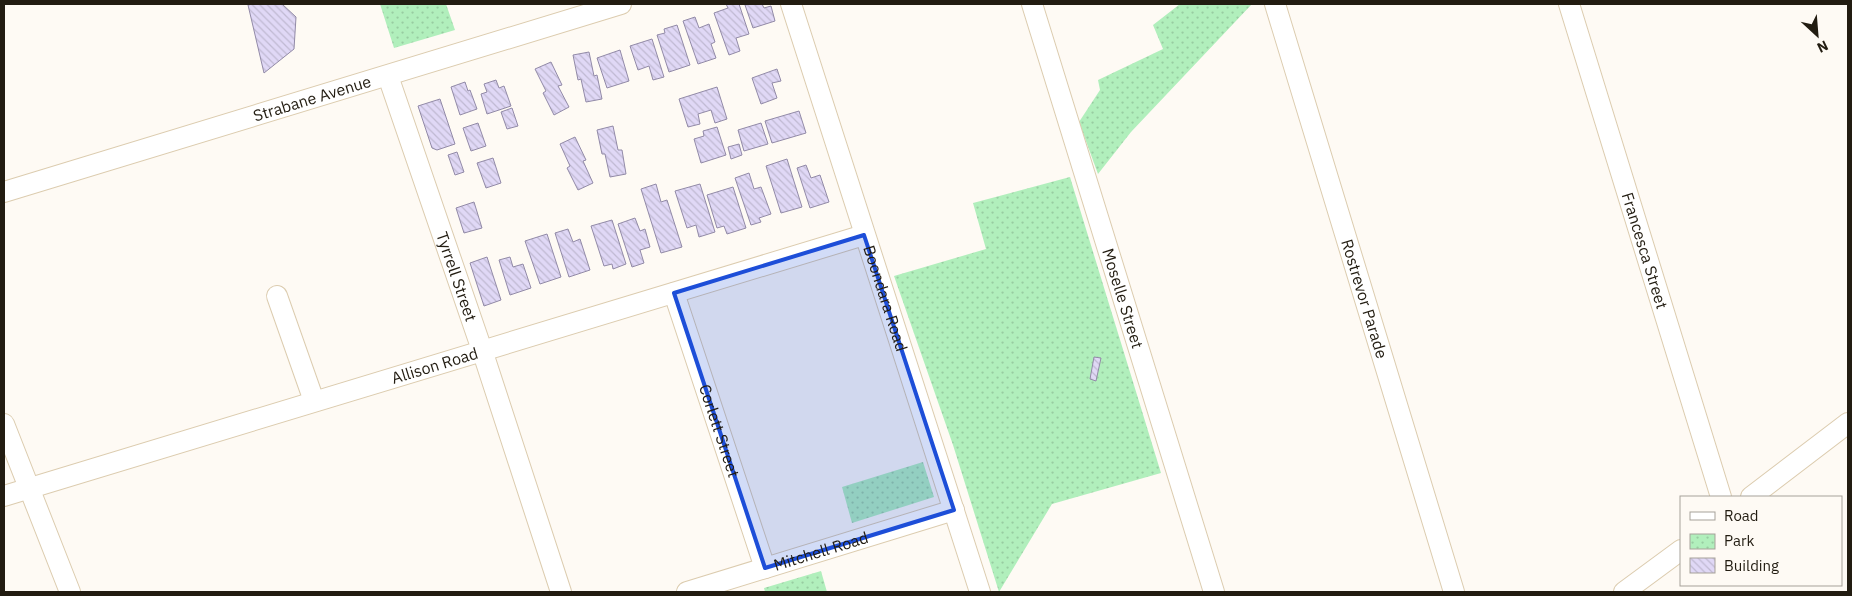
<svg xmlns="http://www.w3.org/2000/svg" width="1852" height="596" font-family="'IBM Plex Sans',sans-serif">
	<defs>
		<pattern id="park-dots" width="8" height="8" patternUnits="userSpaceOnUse" patternTransform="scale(1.25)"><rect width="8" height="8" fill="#b1efbc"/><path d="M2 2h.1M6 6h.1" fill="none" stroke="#98cca1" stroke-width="1.8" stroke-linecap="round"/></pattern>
		<pattern id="building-back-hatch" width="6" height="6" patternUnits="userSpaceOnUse" patternTransform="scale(1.25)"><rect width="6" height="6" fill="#e0d8f6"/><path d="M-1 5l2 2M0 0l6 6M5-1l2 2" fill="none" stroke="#c0b9d2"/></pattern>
	</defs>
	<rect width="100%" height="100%" fill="#fefaf4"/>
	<path fill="url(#park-dots)" d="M380,4H446L455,30L394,48Z
		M1180,4H1252L1131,132L1098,174L1079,122L1100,90L1098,80L1163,49L1153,25Z
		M1070,177L1161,473L1052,504L999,592L953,445L894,276L986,249L973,203Z
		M923,462L934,497L852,523L842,487Z
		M821,571L827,592H765L764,588Z"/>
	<path fill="url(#building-back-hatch)" stroke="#928aa7" d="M253,4H282L296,17L294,49L264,73L248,5Z
		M726,4H739L749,34L736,38L740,51L729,55L714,13L728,8Z
		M750,4H762L764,8L771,6L775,21L753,28L745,5Z
		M695,17L699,28L709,24L715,42L711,44L716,58L698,64L683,21Z
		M677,25L690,65L669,72L657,35L665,33L664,29Z
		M652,39L664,77L653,80L649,66L638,70L630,46Z
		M620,50L629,81L607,88L597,58Z
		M589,52L594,76L597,75L602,99L586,102L581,79L578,80L573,55Z
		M551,62L562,85L558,86L569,107L554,115L543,93L546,91L535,69Z
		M777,69L781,81L772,83L777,98L761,104L752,78Z
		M496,80L499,88L504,86L511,106L487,114L481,94L487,92L484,84Z
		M465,82L468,91L470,90L477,109L460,115L451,87Z
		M717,87L727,119L715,123L711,110L698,114L700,124L688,127L679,99Z
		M440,99L455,144L437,150L432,148L418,106Z
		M512,108L518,126L507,129L501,112Z
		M799,111L806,133L772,143L765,121Z
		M478,123L486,146L471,151L463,128Z
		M761,123L768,144L744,151L738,130Z
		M613,126L618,150H622L626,174L610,177L605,154H602L597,130Z
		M717,127L726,155L701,163L694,139L704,136L703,131Z
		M575,137L586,160L583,161L593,183L578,190L567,168L570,166L560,144Z
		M739,144L742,155L731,159L728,147Z
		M457,152L464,172L455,175L448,155Z
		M493,158L501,183L486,188L477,163Z
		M787,159L802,207L781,213L766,166Z
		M806,165L811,178L820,175L829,202L810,208L797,168Z
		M749,173L754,189L761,187L771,214L759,218L761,222L751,225L735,178Z
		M656,184L661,202L667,200L682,247L661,253L641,189Z
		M700,184L715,232L699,237L696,225L687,228L675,191Z
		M733,187L746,228L727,234L724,226L717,228L707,195Z
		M474,202L482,228L464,233L456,208Z
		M635,218L640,231L645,229L650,247L640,250L644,263L632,267L618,224Z
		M612,220L626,264L613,269L612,264L604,266L591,226Z
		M568,229L573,242L580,239L590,270L569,277L555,233Z
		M547,234L561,277L540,284L525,241Z
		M487,257L501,300L484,306L470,263Z
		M510,257L513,267L523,264L531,288L510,295L499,260Z
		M1094,357L1101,358L1096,381L1090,379Z"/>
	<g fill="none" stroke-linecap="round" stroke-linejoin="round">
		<g stroke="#dcccaf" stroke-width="22">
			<g id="minor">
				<path id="s1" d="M791,4L980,592"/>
				<path id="s2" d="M1032,4L1214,592"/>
				<path id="s3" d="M1275,4L1454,592"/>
				<path id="s4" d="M1569,4L1721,497"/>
				<path id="s5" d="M388,76L482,350L561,592"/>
				<path id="s6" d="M4,192L621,4"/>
				<path id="s7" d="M674,293L765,568"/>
				<path d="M277,296L314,401"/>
				<path d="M4,424L70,592"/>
				<path id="s8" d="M4,496L864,235"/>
				<path d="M1751,497L1848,423"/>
				<path id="s9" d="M687,592L954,510"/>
				<path d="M1624,592L1681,550"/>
			</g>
		</g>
		<use href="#minor" stroke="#fff" stroke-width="20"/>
	</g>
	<path fill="#1d4ed8" fill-opacity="0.2" stroke="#1d4ed8" stroke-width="4" stroke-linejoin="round" d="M864,235L954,510L765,568L674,293Z"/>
	<g text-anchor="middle" stroke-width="4.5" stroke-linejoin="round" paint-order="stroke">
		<g font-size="16" fill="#221c11" stroke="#fefaf4">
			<text dy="6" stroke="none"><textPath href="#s6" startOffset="322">Strabane Avenue</textPath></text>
			<text dy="6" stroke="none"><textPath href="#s4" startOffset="258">Francesca Street</textPath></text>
			<text dy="6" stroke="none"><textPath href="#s5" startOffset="212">Tyrrell Street</textPath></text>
			<text dy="6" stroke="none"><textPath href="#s1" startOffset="309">Boondara Road</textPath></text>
			<text dy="6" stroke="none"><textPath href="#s2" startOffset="308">Moselle Street</textPath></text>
			<text dy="6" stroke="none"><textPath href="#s3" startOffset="308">Rostrevor Parade</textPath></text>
			<text dy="6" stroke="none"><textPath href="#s8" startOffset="450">Allison Road</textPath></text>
			<text dy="6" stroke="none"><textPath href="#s7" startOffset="145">Corlett Street</textPath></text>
			<text dy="6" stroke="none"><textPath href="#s9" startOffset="140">Mitchell Road</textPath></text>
		</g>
	</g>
	<rect width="1852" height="596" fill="none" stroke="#221c11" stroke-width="10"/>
	<rect x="1680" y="496" width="162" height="90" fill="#fefaf4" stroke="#a6a199"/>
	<rect x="1690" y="512" width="25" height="8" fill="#ffffff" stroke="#a6a199"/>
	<text x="1724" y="521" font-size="15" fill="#221c11">Road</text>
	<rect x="1690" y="534" width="25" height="15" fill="url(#park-dots)" stroke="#a6a199"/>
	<text x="1724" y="546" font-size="15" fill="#221c11">Park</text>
	<rect x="1690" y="558" width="25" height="15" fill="url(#building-back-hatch)" stroke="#a6a199"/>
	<text x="1724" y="571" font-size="15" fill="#221c11">Building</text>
	<g transform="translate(1817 35) rotate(154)" stroke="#fefaf4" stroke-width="4" paint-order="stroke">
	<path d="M0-4L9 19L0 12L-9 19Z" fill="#221c11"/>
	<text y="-8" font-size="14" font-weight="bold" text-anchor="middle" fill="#221c11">N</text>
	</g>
</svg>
